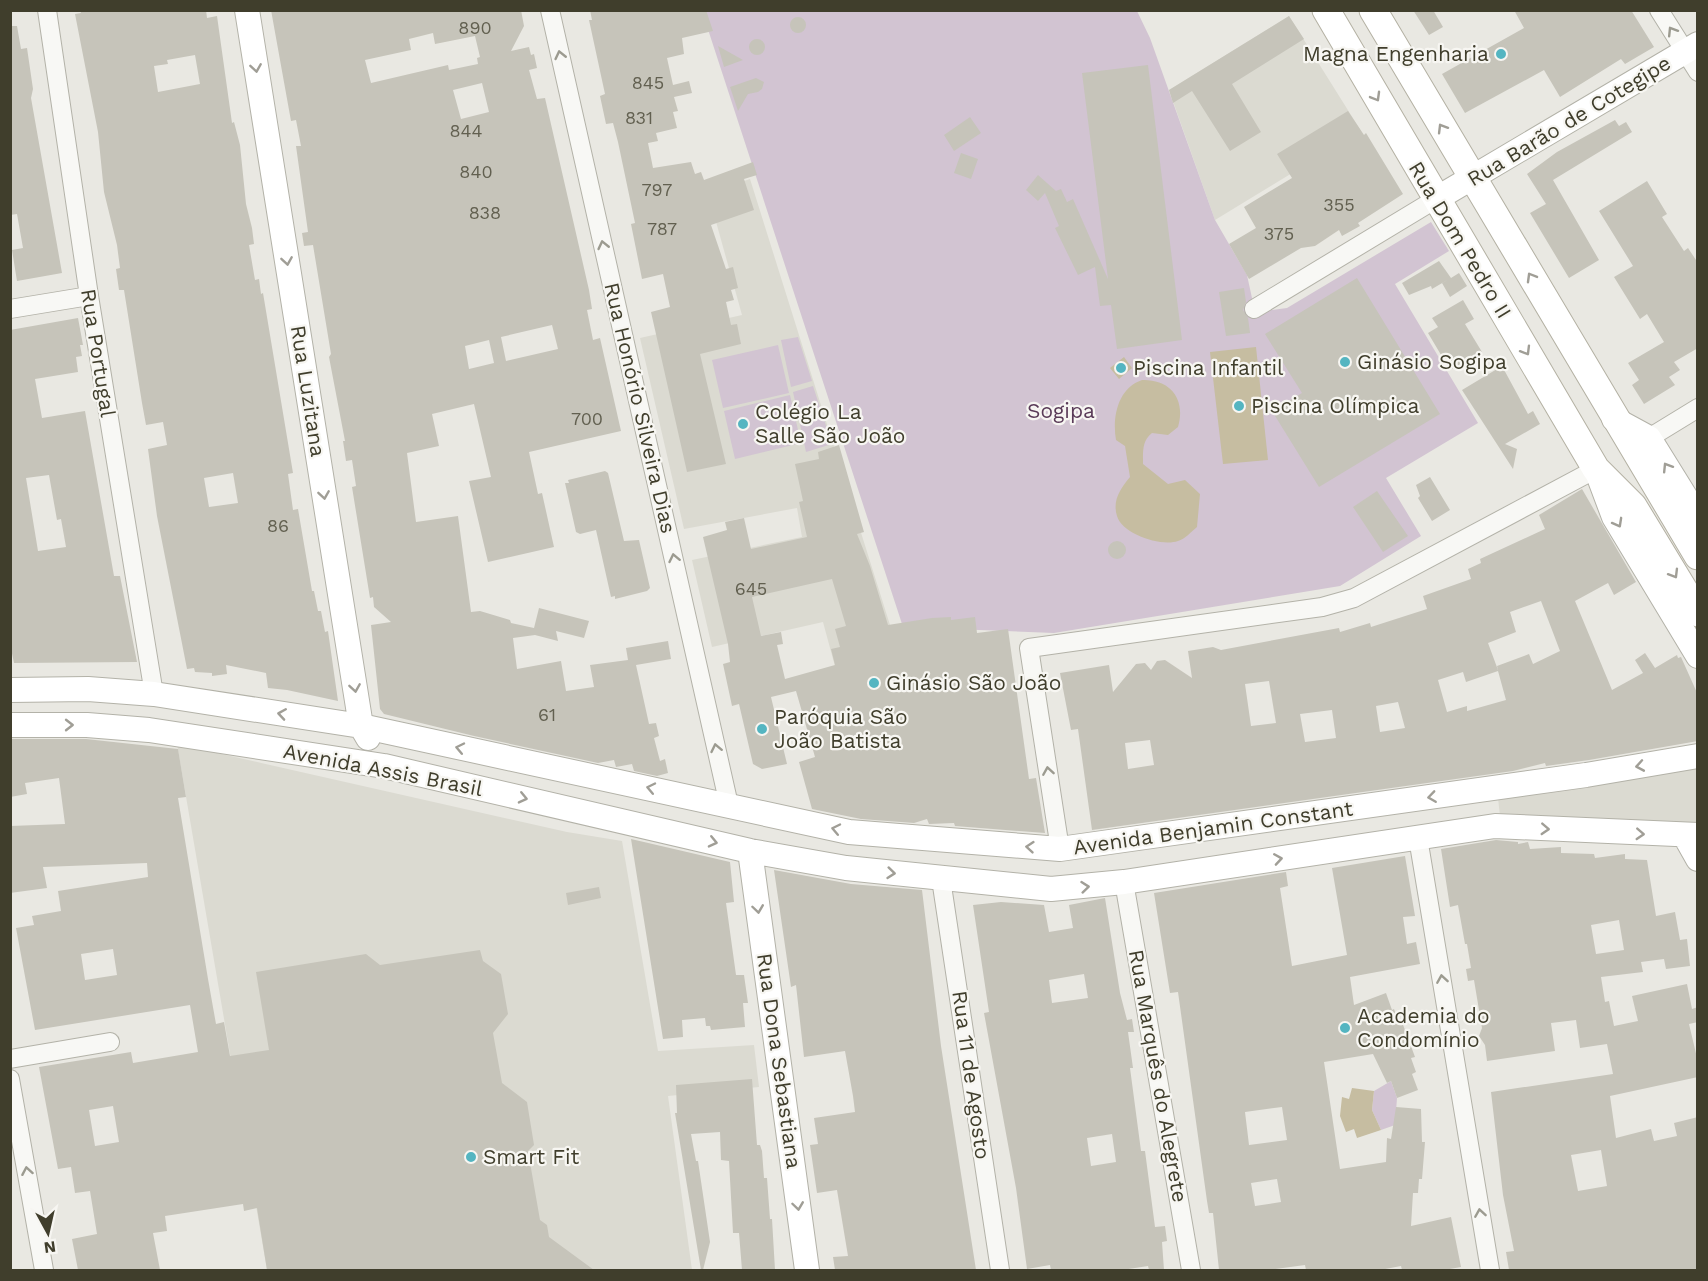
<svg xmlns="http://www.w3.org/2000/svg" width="1708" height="1281" font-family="'Work Sans',sans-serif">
	<rect width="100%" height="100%" fill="#e9e8e2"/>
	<path fill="#dbdad1" d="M1289,16L1361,131L1215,220L1169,90Z
		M750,179L933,762L866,781L823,622L712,647L692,560L802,537L797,508L684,529L640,338L742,315L708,193Z
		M177,744L567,832L622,841L658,1051L754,1045L759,1087L668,1096L692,1270H267Z
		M1697,765V824L1500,816L1498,798Z"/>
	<path fill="#d2c4d2" d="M702,11H1137L1150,38L1215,220L1247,275L1255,312L1287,308L1431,222L1449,251L1395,284L1478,423L1386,478L1421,536L1340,586L1054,633L903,627Z
		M798,337L812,381L791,387L781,340Z
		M778,345L789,393L723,408L712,360Z
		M813,386L832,444L806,452L793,392Z
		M790,395L801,443L735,459L724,411Z
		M1391,1081L1397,1098L1395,1125L1381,1130L1372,1110L1374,1091Z"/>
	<path fill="#c6bda1" d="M1256,347L1268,460L1223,464L1210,352Z
		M1124,357L1132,368L1119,379L1110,368Z
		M1142,380C1171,379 1186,400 1178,427L1168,435L1152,433C1142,441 1143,451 1143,464L1168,484L1185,480L1200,494L1197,527C1191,532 1185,539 1178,541C1161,547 1122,534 1117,516C1112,500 1121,488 1130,477L1125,446L1116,440C1112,417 1118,388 1142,380Z
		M1352,1088L1374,1091L1372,1110L1381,1130L1357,1138L1354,1129L1346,1132L1340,1116L1342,1097L1349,1099Z"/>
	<path fill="#c6c4ba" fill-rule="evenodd" d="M80,10H206L207,18L217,16L232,123L234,122L240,145L246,204L252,228L254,244L249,245L255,280L259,279L261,294L263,293L293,473L288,474L293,510L298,509L312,591H314L318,611H321L325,632L328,631L338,701L287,690L268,688L266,673L226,665L227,674L212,676V673L195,672L194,668L187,669L157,516L148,449L167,445L163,422L146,425L142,403L124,290H119L116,269L120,268L117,245L104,192L98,132L75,14L81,13ZM195,55L200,84L158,92L154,66L168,64L167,60ZM233,473L238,503L209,507L204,478Z
		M271,10H521L524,26L511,51L529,47L531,55L534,54L537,68L529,70L537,99L545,98L589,290L592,309L587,310L593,340L600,338L621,431L529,452L538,494L542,493L554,547L488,562L469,481L491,477L474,404L432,414L439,446L407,453L416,522L458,516L471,612L480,611L510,620L511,623L534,628L539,608L589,621L584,638L556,631L558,641L535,635L513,638L517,669L561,661L566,691L594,687L590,665L628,660L626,648L668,641L671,659L636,665L649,724L656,723L659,736L654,738L660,761L665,759L668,773L657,776L634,771L632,764L616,767L614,760L598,763L474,736L384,714L380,709L371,625L391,622L374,607L373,597L370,598L352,487L356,486L352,460L346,461L343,441H345L329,357L331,354L313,245L304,246L302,233L308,232L296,146H301L296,120L291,121ZM433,33L435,44L475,36L480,57L477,58L478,64L449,70L448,65L371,83L365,60L411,50L409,39ZM482,83L489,112L461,119L453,90ZM552,325L558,349L506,361L501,337ZM489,340L494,363L469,369L465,346Z
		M590,10H706L713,31L682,38L684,54L667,58L673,85L689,81L692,93L674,97L678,111L673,112L677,128L656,133L658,141L648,143L653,168L691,162L695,174L701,172L704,180L753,162L757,175L744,179L754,210L711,225L726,269L733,267L738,288L731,290L734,300L726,302L731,325L737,324L741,344L700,354L726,464L687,472L651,312L670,307L663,274L642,279L631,224L635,223L618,142L613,123L606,124L600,96L605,94L589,20H592Z
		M1413,10H1433L1443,27L1429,35Z
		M1514,10H1631L1654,47L1625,64L1621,59L1560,97L1544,70L1465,113L1442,74L1524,28Z
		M1289,16L1304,39L1232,84L1261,132L1230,151L1192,91L1173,103L1169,90Z
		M790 25a8 8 0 1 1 16 0a8 8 0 1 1-16 0Z
		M10,26H17L21,49L27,48L33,89L31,98L62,273L17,281L12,250L23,248L17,214L10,215Z
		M749 47a8 8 0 1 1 16 0a8 8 0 1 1-16 0Z
		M718,46L743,60L724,67Z
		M1148,65L1182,340L1117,349L1111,305L1100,306L1095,267L1078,275L1055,228L1059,226L1045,193L1038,201L1026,190L1038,175L1056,191L1061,189L1067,202L1073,199L1108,279L1082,73Z
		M756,78L764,82L762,89L758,92L748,94L738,111L730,87Z
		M1348,111L1364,135L1366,133L1403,194L1358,223L1360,226L1342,236L1339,230L1315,246L1301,248L1249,279L1229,244L1256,228L1244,207L1292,178L1277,154Z
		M970,117L981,133L954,151L944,135Z
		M1615,120L1619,126L1626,122L1632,132L1553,180L1599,260L1569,278L1530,213L1546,204L1527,174L1557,152Z
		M961,153L978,159L971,179L954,173Z
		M1647,181L1667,214L1662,217L1684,251L1688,248L1698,263V348L1674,362L1680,370L1669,377L1675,385L1644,404L1632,385L1639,380L1628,363L1664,342L1647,314L1640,319L1614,277L1633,266L1599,211Z
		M1439,261L1451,278L1459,273L1467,286L1450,297L1442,283L1449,279L1432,289L1431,286L1409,295L1402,283Z
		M1357,278L1440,414L1319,487L1272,411L1302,393L1265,334Z
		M1244,288L1246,302L1243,310L1248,318L1250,333L1226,336L1219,292Z
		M1463,300L1474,319L1465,324L1482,352L1450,370L1428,333L1438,327L1432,318Z
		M78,318L83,345H80L82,356L76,357L78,372L35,379L42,418L85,411L114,576H120L137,662L14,663L10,644V330ZM49,475L57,520L61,519L66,547L38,551L26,478Z
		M1502,366L1528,414L1533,411L1540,424L1505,444L1517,449L1513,469L1462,390Z
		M839,445L864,532L857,534L870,566L888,625L932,618L951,617V620L975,617L977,633L1008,629L1029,779L1036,778L1045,833L955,826L954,823L929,824L927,819L914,823L861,819L812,809L799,762L815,757L796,691L771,697L787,764L762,769L753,764L739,704L732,706L723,664L730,662L728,644L703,537L727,530L725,522L744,518L751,549L807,537L799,502L803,501L795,464L819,459L818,452ZM832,579L846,626L835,629L840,647L831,649L835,665L785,679L777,645L783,644L781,632L761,636L752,597Z
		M605,471L608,473L624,541L639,540L650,588L647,591L615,599V596L611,597L596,530L580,534L576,532L565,483H569L568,480Z
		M1430,477L1450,510L1432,521L1418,498L1420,496L1416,485Z
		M1582,489L1636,582L1614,595L1608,583L1575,601L1612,690L1643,673L1635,660L1645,653L1655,668L1677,655L1678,658L1681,657L1698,695V741L1589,760L1546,766L1545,763L1513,771L1092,830L1078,729L1071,730L1060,673L1109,665L1113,692L1136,664L1145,663L1151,670L1157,661L1165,660L1192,678L1188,651L1213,647L1221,650L1339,628L1340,632L1370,623L1371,627L1427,609L1423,596L1471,579L1468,569L1481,563L1480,559L1545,529L1539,515ZM1541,601L1560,651L1533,664L1529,654L1497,666L1498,670L1488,643L1516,632L1510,612ZM1498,671L1506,700L1467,711V706L1447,712L1438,680L1463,672L1466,682ZM1269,681L1276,723L1251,726L1245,684ZM1398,702L1405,728L1380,732L1376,706ZM1332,710L1336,738L1305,742L1300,714ZM1150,740L1154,765L1128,769L1125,743Z
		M1377,491L1408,536L1383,552L1353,507Z
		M1108 550a9 9 0 1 1 18 0a9 9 0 1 1-18 0Z
		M10,739H86L178,749L186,797L178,798L208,979L216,1024L224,1022L230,1056L269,1050L256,972L366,954L380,965L480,950L483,961L501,974L508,1014L493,1033L502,1083L527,1102L534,1145L528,1151L540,1220L547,1225L549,1237L594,1270H267L257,1208L244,1211L243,1204L165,1216L167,1231L153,1233L160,1270H78L72,1239L97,1234L90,1191L75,1193L71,1167L58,1169L39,1067L131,1052L133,1063L198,1052L190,1005L35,1030L16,928L34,925L32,916L61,911L58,891L148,877L147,863L43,867L47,888L10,893V826L65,824L59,778L25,783L27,794L10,797ZM113,949L117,975L85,980L81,954ZM113,1106L119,1142L95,1146L89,1110Z
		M631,839L730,862L734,902L726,903L736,975H744L748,1003H743L745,1027L711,1030L710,1026H706L705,1018L682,1020L683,1037L663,1039Z
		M1496,840L1518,842V844L1528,842L1530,849L1561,847V853L1594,854L1595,858L1625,854V859L1647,860L1656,916L1675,912L1680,940L1687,939L1690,966L1666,969L1664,959L1641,962L1643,972L1601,977L1605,1002L1609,1001L1614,1026L1638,1021L1632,996L1687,984L1692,1009L1698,1007V1022L1689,1024L1698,1062V1077L1610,1096L1616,1138L1651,1129L1654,1141L1677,1136L1674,1123L1698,1117V1270H1509L1506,1252L1514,1251L1503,1195L1491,1092L1613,1074L1607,1044L1580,1048L1576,1020L1551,1023L1555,1051L1487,1061L1485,1045L1479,1036L1482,1028L1474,980L1468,981L1466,969L1471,968L1467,944H1465L1458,905L1450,907L1441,849ZM1619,920L1624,950L1596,954L1591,925ZM1601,1150L1607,1186L1578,1191L1571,1155Z
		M1405,856L1415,916L1403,917L1407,944L1416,942L1420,964L1350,977L1354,1005L1386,993L1392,1010L1394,1009L1399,1023L1402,1022L1415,1057L1411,1058L1416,1072L1412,1074L1418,1090L1397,1098L1391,1081L1387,1083L1373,1054L1324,1062L1340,1169L1386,1162L1387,1138L1391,1139L1396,1107L1421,1109L1422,1142H1425L1422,1179H1419L1418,1193H1413L1411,1226L1451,1217L1461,1267L1444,1270H1402L1401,1266L1380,1270H1306L1305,1265L1268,1270H1219L1213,1213H1209L1207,1201L1178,992L1170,993L1154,893L1286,872L1288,886L1280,888L1292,966L1347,955L1332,868ZM1282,1107L1287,1140L1249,1145L1245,1112ZM1277,1179L1281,1202L1255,1206L1251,1183Z
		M774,870L851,884L922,890L941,1046L976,1270H835L833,1257L848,1256L837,1190L817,1193L810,1145L818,1144L814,1118L855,1112L853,1096L845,1051L804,1057L796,985L791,987Z
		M599,887L601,898L568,905L566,893Z
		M1105,898L1120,993L1127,1020L1132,1019L1134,1032H1128L1133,1068H1130L1141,1151H1145L1155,1227L1165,1226L1167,1241L1162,1242L1164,1270H1149L1148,1266L1122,1270H1051L1050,1265L1027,1269L1016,1188L984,1013L989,1012L973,905L1001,902L1044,905L1049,932L1073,928L1069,905ZM1084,974L1088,998L1052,1003L1049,980ZM1112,1134L1116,1162L1091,1166L1087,1138Z
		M752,1079L757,1145H760L762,1151L764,1178H767L770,1219H772L775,1270H742L739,1233H733L729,1161L721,1160L720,1132L691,1134L696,1161H698L710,1242L703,1270H701L675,1113H677L676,1085Z"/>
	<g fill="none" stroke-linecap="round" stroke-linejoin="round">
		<g stroke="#b3b2a8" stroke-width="20">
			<path id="street" d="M47,10L89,296L154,694
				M550,10L729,805
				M1659,10L1698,72
				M10,309L89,296
				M1254,309L1436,199
				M1649,438L1698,408
				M1418,838L1490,1270
				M1060,849L1029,648L1322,607L1354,598L1596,469
				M941,879L1000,1270
				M1124,882L1191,1270
				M10,1059L110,1042
				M10,1079L44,1270"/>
		</g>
		<g stroke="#b3b2a8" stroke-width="26">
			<path id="secondary" d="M247,10L361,726L368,738
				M1436,199L1698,44
				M1614,419L1649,438L1698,517
				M1596,469L1614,517L1698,656
				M10,690L88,689L154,694L361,726L849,832L1060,849L1586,775L1698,756
				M10,725H87L149,730L384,766L750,851L846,868L1051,889L1124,882L1495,826L1698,835
				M1685,836L1698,859
				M750,851L807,1270"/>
		</g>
		<g stroke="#b4b1a3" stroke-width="29">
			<path id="primary" d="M1326,10L1596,469L1633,506L1698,613
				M1373,10L1698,556"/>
		</g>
		<use href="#street" stroke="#f8f8f5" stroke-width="18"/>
		<use href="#secondary" stroke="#fff" stroke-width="24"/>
		<use href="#primary" stroke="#fff" stroke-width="27"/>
	</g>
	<defs><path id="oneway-chevron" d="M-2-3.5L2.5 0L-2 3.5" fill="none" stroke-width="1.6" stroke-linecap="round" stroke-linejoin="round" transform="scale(1.5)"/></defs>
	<g stroke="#9c9b90">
		<use href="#oneway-chevron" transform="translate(1672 31) rotate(-122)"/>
		<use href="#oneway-chevron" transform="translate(560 55) rotate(-103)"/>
		<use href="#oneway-chevron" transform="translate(603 245) rotate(-103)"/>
		<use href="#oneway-chevron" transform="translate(674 558) rotate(-102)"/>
		<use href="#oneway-chevron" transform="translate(716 748) rotate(-102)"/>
		<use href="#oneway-chevron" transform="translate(1048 771) rotate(-99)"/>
		<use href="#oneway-chevron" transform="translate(1442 979) rotate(-99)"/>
		<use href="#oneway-chevron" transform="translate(27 1171) rotate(-100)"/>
		<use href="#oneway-chevron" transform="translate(1480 1213) rotate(-99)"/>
	</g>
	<g stroke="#a09e96">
		<use href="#oneway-chevron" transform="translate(256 68) rotate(81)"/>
		<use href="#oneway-chevron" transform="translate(1376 97) rotate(60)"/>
		<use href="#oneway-chevron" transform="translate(1442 128) rotate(-121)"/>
		<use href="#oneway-chevron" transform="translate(287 261) rotate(81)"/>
		<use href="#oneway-chevron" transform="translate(1531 277) rotate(-120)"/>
		<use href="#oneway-chevron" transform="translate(1526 351) rotate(59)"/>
		<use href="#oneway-chevron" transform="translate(1667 467) rotate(-122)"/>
		<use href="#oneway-chevron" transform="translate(324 495) rotate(81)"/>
		<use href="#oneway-chevron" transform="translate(1618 523) rotate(61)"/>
		<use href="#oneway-chevron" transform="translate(1674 574) rotate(59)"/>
		<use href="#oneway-chevron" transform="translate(355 688) rotate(81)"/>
		<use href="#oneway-chevron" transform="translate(282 714) rotate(-171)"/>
		<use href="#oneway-chevron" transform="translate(69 725)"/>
		<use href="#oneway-chevron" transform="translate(460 748) rotate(-168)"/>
		<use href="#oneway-chevron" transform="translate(1640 766) rotate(170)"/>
		<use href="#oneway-chevron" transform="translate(651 788) rotate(-168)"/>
		<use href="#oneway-chevron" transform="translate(1432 797) rotate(172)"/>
		<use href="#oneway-chevron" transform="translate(523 798) rotate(13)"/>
		<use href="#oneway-chevron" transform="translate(836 829) rotate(-168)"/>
		<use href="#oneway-chevron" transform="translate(1545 829) rotate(3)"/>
		<use href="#oneway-chevron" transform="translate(1640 834) rotate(3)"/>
		<use href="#oneway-chevron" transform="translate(713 842) rotate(13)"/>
		<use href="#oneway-chevron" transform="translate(1030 847) rotate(-175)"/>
		<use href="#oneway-chevron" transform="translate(1278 859) rotate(-9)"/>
		<use href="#oneway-chevron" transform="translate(891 873) rotate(6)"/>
		<use href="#oneway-chevron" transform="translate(1085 887) rotate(-6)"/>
		<use href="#oneway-chevron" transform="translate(758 909) rotate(82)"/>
		<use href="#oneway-chevron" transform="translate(798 1206) rotate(82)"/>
	</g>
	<g fill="#54b5c1" stroke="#f7f6f2" stroke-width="2">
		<circle cx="1501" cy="54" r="6"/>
		<circle cx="1345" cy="362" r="6"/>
		<circle cx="1121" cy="368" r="6"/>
		<circle cx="1239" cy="406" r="6"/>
		<circle cx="743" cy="424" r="6"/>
		<circle cx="874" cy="683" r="6"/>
		<circle cx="762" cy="729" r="6"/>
		<circle cx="1345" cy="1028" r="6"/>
		<circle cx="471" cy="1157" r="6"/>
	</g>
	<g text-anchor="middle" stroke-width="4.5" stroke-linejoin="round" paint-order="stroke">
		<g font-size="18" fill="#626050">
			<text x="475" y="34">890</text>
			<text x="648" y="89">845</text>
			<text x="639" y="124">831</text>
			<text x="466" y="137">844</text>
			<text x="476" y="178">840</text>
			<text x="657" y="196">797</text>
			<text x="1339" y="211">355</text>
			<text x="485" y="219">838</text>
			<text x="662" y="235">787</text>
			<text x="1279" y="240">375</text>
			<text x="587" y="425">700</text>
			<text x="278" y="532">86</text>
			<text x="751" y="595">645</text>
			<text x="547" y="721">61</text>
		</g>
		<g font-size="21" fill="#403e2c" stroke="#f7f6f2" text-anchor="start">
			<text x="1489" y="61" text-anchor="end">Magna Engenharia</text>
			<text x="1357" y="369">Ginásio Sogipa</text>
			<text x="1133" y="375">Piscina Infantil</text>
			<text x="1251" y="413">Piscina Olímpica</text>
			<text x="755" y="419">Colégio La<tspan x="755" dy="24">Salle São João</tspan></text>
			<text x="886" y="690">Ginásio São João</text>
			<text x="774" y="724">Paróquia São<tspan x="774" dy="24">João Batista</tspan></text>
			<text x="1357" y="1023">Academia do<tspan x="1357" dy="24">Condomínio</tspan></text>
			<text x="483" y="1164">Smart Fit</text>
		</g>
		<g font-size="21" fill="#403e2c" stroke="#f7f6f2">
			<text transform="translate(1569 121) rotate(-31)" y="7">Rua Barão de Cotegipe</text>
			<text transform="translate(1460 240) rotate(59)" y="7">Rua Dom Pedro II</text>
			<text transform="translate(98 353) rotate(81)" y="7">Rua Portugal</text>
			<text transform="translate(308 391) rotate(81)" y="7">Rua Luzitana</text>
			<text transform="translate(640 408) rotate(77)" y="7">Rua Honório Silveira Dias</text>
			<text transform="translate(383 770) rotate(11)" y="7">Avenida Assis Brasil</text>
			<text transform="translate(1213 828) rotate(-8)" y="7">Avenida Benjamin Constant</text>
			<text transform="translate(779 1061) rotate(82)" y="7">Rua Dona Sebastiana</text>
			<text transform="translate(971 1075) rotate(82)" y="7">Rua 11 de Agosto</text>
			<text transform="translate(1158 1076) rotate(80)" y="7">Rua Marquês do Alegrete</text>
		</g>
		<g font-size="21" fill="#5a3b58" stroke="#f7f6f2">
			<text x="1061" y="418">Sogipa</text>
		</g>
	</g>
	<rect width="1708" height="1281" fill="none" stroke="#403e2c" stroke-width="24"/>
	<g transform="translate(48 1233) rotate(172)" stroke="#f7f6f2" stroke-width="4.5" paint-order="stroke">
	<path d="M0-4.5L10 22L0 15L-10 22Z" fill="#403e2c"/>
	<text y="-9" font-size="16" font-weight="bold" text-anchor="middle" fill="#403e2c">N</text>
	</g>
</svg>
